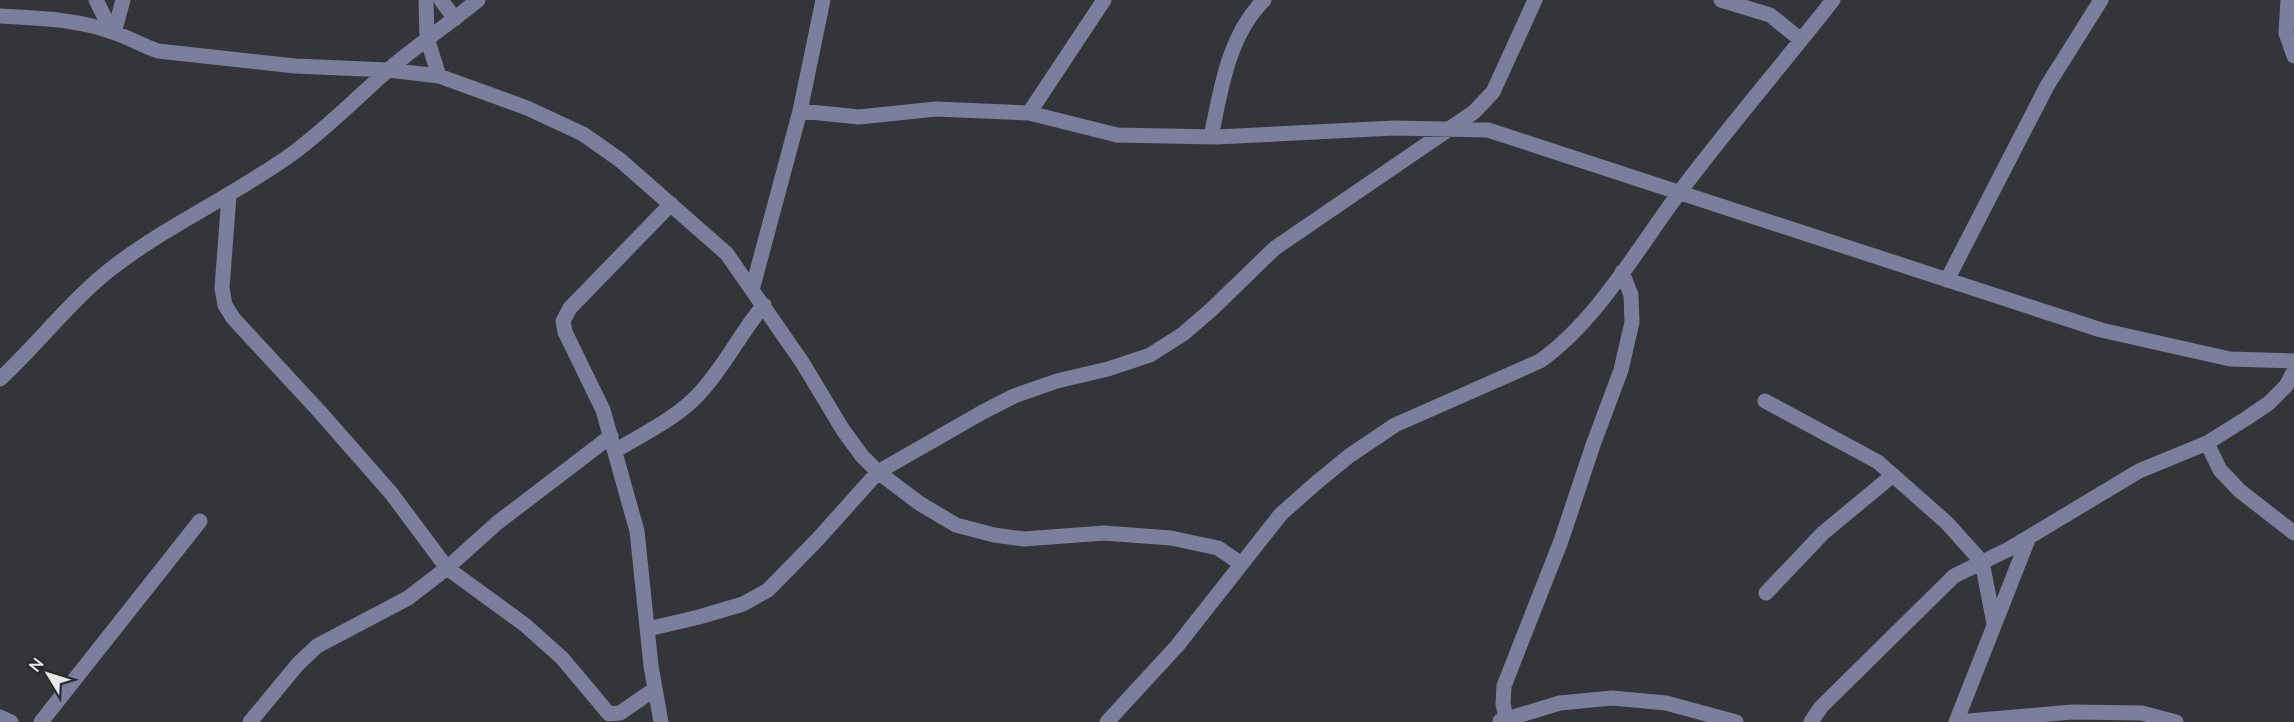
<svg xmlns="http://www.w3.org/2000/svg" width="2294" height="722" font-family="Lato,sans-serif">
	<rect width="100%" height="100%" fill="#343538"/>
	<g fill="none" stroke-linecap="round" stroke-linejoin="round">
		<path stroke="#7b7f9d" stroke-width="15" d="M96,0L105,18L115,29
			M426,0L427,38L439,76
			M441,0L455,19
			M1721,0L1770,15L1801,40
			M2288,0L2286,33L2294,56
			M0,16C38,18 79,19 115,33C130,38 143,46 158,51L295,66L388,70L439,76L527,108L583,134L620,160L727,254L802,362L843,430L862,456L878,472L919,503L956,525L994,535L1024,539L1104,533L1171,538L1218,548L1240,563
			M117,33L115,29L123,0
			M800,111L859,117L936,109L1029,113L1117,135L1216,137L1394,128L1488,130L2101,330L2230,359L2294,361
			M1029,113L1104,0
			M1211,137C1221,89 1228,36 1264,0
			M229,195L222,288L225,305L233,318L319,411L391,493L447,568L525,625L562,658L609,714L620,713L655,689
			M1947,280L2047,86L2101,0
			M752,290L800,111L823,0
			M0,379C39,343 73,297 116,265C173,222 239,193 296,151C329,126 358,97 388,70C417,45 449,24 478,0
			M1765,401L1878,462L1947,523L1982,562L1994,623
			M2207,443L2220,470L2240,491L2294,533
			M615,451C643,434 675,419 698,395C724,368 740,333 764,305
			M1766,593L1823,533L1893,475
			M648,629L699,617L743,604L768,590L818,539L878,472L981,413L1014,396L1057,381L1108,369L1150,355L1183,334L1212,309L1275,248L1474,112L1493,92L1535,0
			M0,717L11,722
			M1500,721L1560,703L1612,698L1666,703L1736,722
			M41,722L200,521
			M250,722L298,664L317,646L408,598L447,568L497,523L611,436
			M661,722L651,666L637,531L603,410L565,332L563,321L570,308L671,204
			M1107,722L1177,646L1281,514L1316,483L1349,456L1395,425L1540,361C1598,320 1639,246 1682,189C1730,125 1783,64 1833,0
			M1507,722L1503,704L1504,686L1561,541L1593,445L1621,370L1632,322L1631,295L1622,272
			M1811,722L1821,707L1954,576L2009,549L2139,471L2207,443L2247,418L2269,403L2286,386L2294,371
			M1956,722L2029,537
			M1958,722L2072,712L2142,713L2176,722"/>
	</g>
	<g transform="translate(48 674) rotate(308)" stroke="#2a2b2e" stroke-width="4.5" paint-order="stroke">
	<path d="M0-4.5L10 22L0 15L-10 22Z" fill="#e7e8ea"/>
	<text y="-9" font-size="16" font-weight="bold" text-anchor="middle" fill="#e7e8ea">N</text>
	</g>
</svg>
